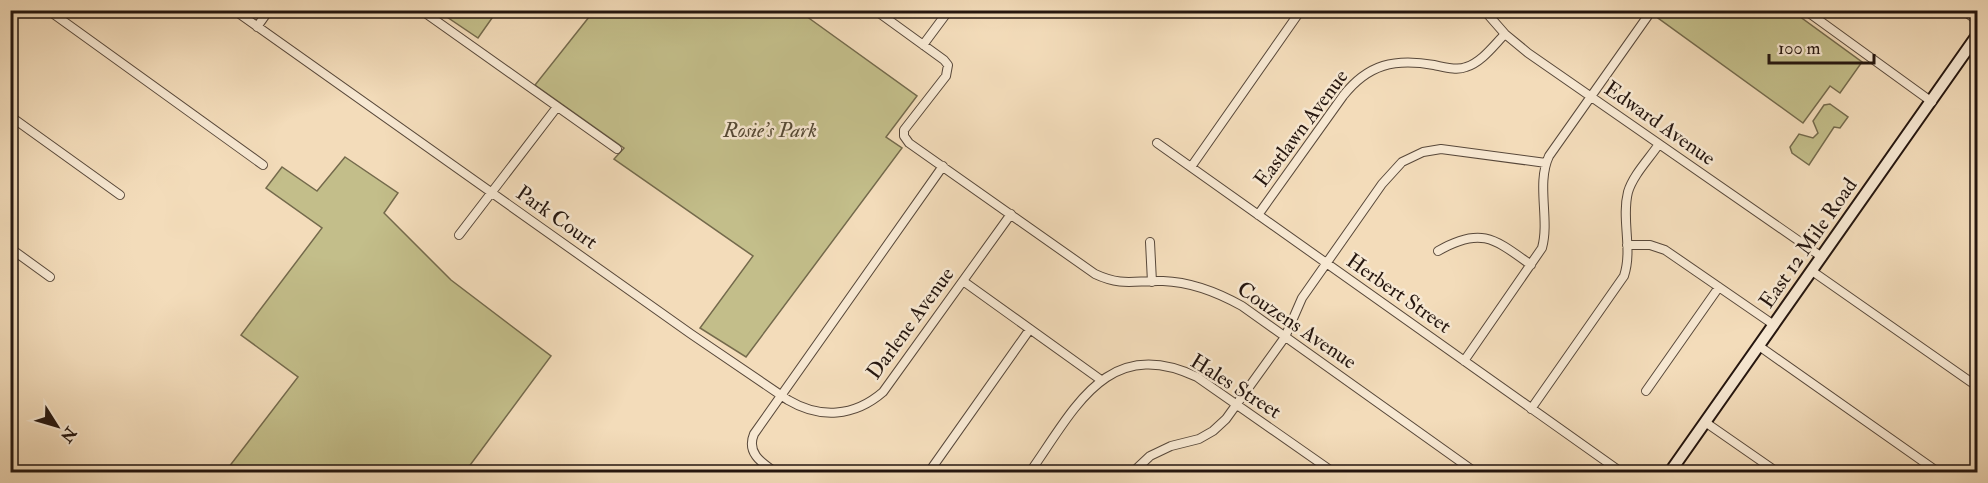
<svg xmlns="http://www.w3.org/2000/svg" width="1988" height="483" font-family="'IM FELL Double Pica',serif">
	<rect width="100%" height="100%" fill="#f3dcba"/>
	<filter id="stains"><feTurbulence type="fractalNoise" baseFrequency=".00333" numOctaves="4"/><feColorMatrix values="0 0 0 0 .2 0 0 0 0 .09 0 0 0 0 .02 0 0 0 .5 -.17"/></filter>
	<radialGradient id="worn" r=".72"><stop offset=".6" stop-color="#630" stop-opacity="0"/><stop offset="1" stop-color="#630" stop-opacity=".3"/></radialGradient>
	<path fill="#c3be8a" stroke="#746a4c" stroke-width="1.5" d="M438,11L497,10V11L478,38Z
		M799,11L917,96L886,137L902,148L746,357L700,328L753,256L614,159L624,148L535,85L593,12L592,11Z
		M1664,11H1792L1862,62L1840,93L1830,86L1803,123L1658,18Z
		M1830,104L1848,117L1840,128L1834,127L1809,165L1792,153L1790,147L1799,134L1813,138L1818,133L1813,121L1824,105Z
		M345,157L398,193L384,213L451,280L551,356L465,472H225L298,377L241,335L322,228L266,188L282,167L317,191Z"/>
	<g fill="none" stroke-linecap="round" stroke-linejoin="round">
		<g stroke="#58483a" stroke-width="10">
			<path id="street" d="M48,10L263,165
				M234,10L691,334L788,400C820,419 854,417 883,392L1011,214
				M421,10L617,149
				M875,10L944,60L948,65L946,76L904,130V136L909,143L1095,274C1123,287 1135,280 1163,281C1192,282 1217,292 1242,306L1475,472
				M1484,10L1505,34L1528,53L1822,257
				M1805,10L1932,102
				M1963,10L1978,21
				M257,27L269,10
				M923,45L949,10
				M10,116L120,195
				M1157,143L1621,472
				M1191,167L1301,10
				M1258,215L1343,96C1368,64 1395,58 1434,65C1444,67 1457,71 1466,67C1482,62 1494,45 1505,34
				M459,235L557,107
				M1150,242L1152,282
				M1627,245H1650L1665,250L1774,325
				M10,248L50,277
				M1438,251C1481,226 1495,239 1531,265
				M1812,271L1978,387
				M963,281L1101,380
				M1759,346L1938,472
				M1464,361L1542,248C1550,219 1536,184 1549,156L1652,10
				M1646,391L1719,287
				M1531,409L1624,276C1633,249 1621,219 1628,192C1633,175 1649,159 1659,144
				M1705,422L1777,472
				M775,472C762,463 746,453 754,434L943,166
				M929,472L1030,329
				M1030,472C1074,410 1107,334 1197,377L1333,472
				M1133,472L1150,456L1171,446L1199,439L1213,431L1226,419L1285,337L1302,298L1382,184L1402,162L1423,152L1441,149L1546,163"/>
		</g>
		<g stroke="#25160f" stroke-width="14">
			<path id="secondary" d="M1670,472L1978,34"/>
		</g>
		<use href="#street" stroke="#f7e8d2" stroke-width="8"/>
		<use href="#secondary" stroke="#f7e8d2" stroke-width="10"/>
	</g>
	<g text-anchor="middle" stroke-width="5" stroke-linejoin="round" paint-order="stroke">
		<g font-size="21" fill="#25160f" stroke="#f7e8d2">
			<text transform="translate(1660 123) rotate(35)" y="7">Edward Avenue</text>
			<text transform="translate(1301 128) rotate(-53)" y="7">Eastlawn Avenue</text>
			<text transform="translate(557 217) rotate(35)" y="7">Park Court</text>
			<text transform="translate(1808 243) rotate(-55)" y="7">East 12 Mile Road</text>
			<text transform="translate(1399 293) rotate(35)" y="7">Herbert Street</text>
			<text transform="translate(910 323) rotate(-54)" y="7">Darlene Avenue</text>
			<text transform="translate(1297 325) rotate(34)" y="7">Couzens Avenue</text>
			<text transform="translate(1236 386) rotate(32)" y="7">Hales Street</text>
		</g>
		<g font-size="21" font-style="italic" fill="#544834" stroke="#f7e8d2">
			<text x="770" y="137">Rosie's Park</text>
		</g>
	</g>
	<rect width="1988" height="483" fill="none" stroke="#f3dcba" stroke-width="36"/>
	<rect x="12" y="12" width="1964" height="459" fill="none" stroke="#25160f" stroke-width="3"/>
	<rect x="18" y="18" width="1952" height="447" fill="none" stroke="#25160f" stroke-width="1.5"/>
	<g transform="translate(57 426) rotate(127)" stroke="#f7e8d2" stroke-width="4.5" paint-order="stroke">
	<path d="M0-4.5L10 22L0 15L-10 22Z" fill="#25160f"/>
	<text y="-9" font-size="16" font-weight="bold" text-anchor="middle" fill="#25160f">N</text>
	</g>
	<path d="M1769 54v9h105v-9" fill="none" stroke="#25160f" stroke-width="3"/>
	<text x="1778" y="54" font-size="18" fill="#25160f" stroke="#f7e8d2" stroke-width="4.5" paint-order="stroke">100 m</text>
	<rect width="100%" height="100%" filter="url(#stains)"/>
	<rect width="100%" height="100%" fill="url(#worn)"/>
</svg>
